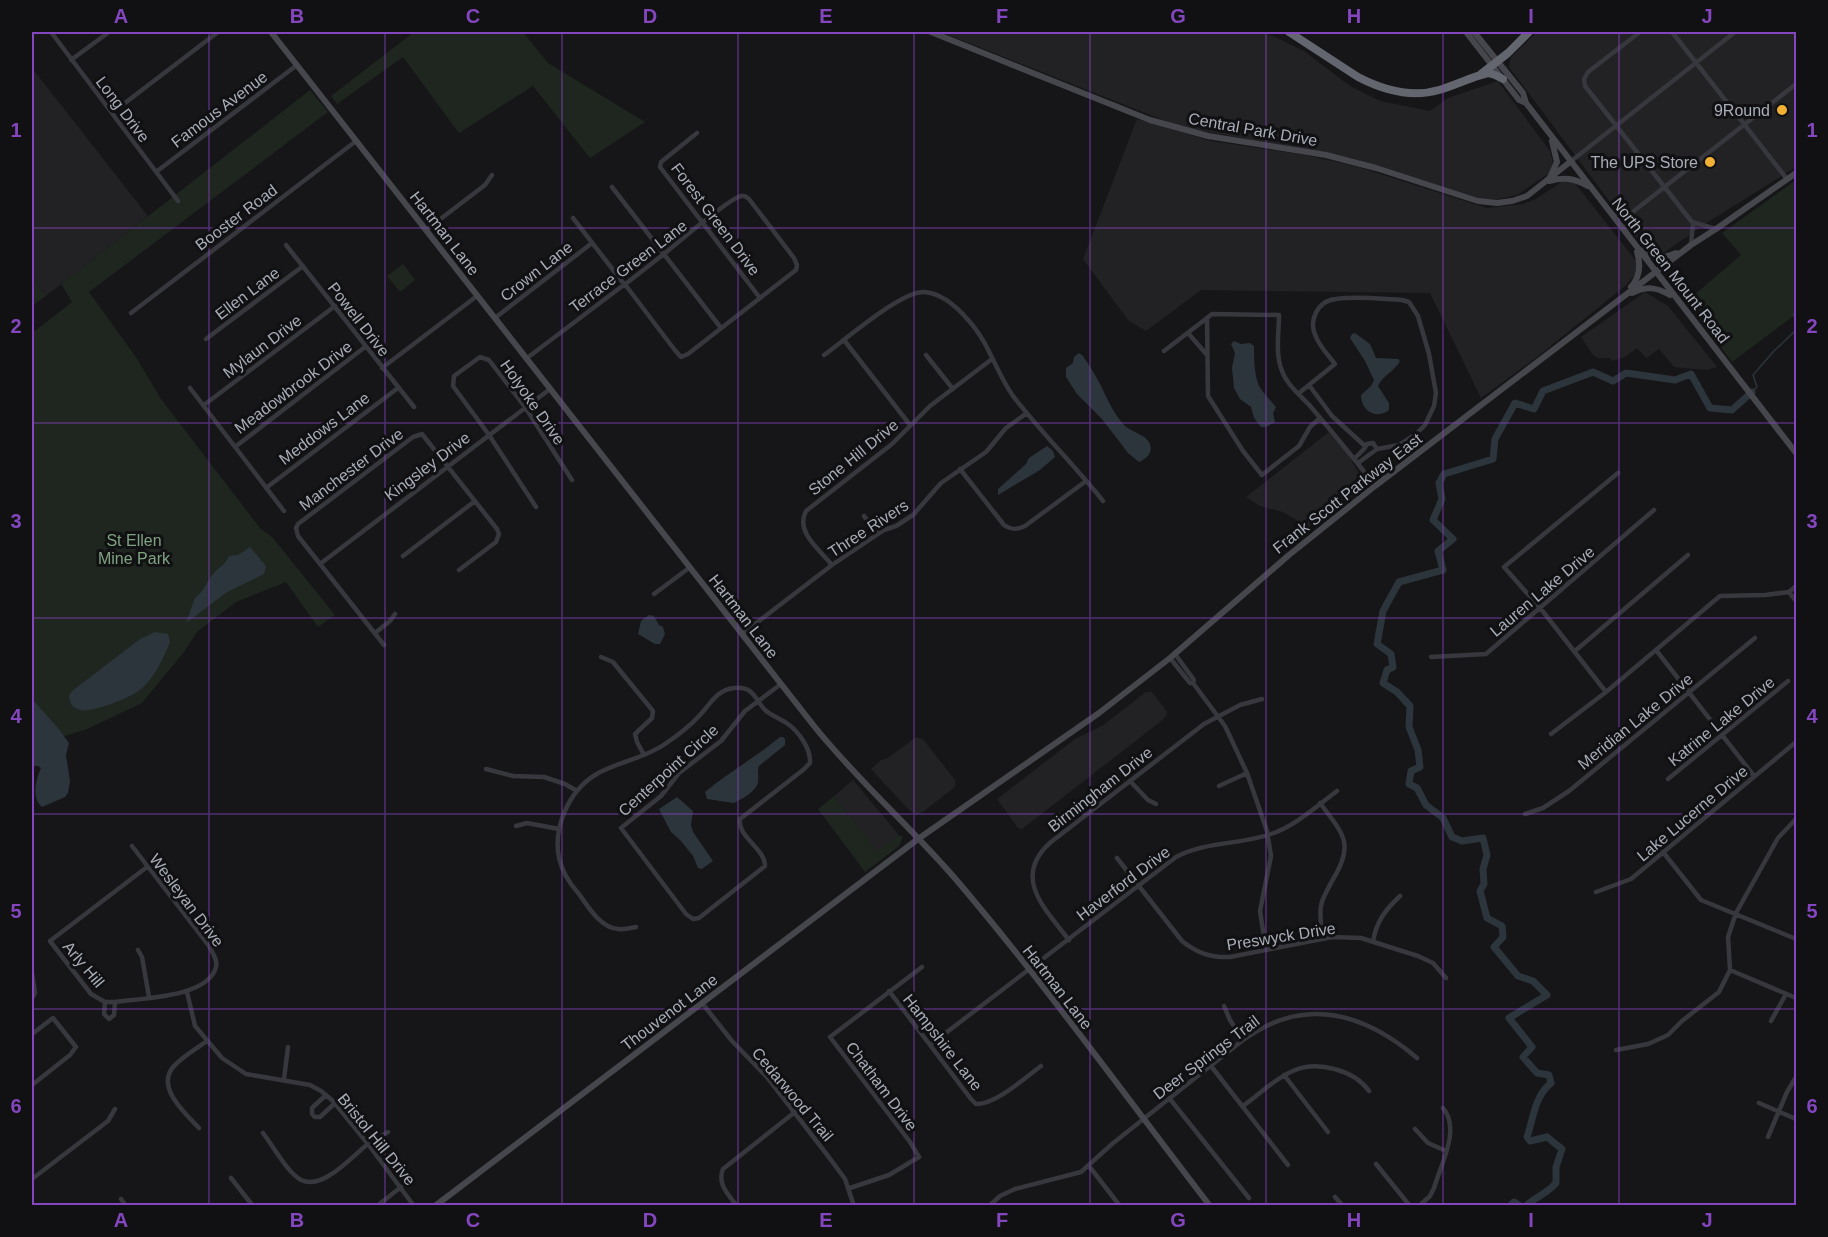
<svg xmlns="http://www.w3.org/2000/svg" width="1828" height="1237" font-family="Arial,sans-serif">
	<rect width="100%" height="100%" fill="#161618"/>
	<path fill="#222225" d="M941,32H1264L1304,51L1350,86L1380,101L1430,111L1448,98L1498,81L1550,151L1553,163L1548,174L1517,195L1494,200L1482,199L1351,158L1191,129L1173,124Z
		M1537,32H1796V167L1708,222L1662,254L1653,253L1637,238L1509,67L1511,57Z
		M32,68L148,216L46,296L32,275Z
		M1137,119L1211,141L1305,155L1355,166L1487,208L1523,204L1536,199L1563,181L1574,182L1636,261L1638,266L1635,275L1625,286L1537,357L1481,398L1430,293L1201,290L1146,331L1128,320L1083,259Z
		M1645,292L1668,306L1717,367L1707,370L1674,367L1659,349L1646,358L1637,348L1623,358L1611,361V358H1598L1593,355L1581,337Z
		M1329,432L1348,454L1364,483V486L1354,495L1311,529L1283,512L1260,506L1246,497Z
		M1146,692H1152L1167,712L1166,716L1160,722L1022,829L1018,828L997,799L1075,739L1102,726Z
		M916,737L923,739L955,780V787L924,811L916,815L909,810L871,769L881,760L888,758Z
		M853,780L899,835L877,852L834,796Z"/>
	<path fill="#1e261f" d="M414,32H523L548,63L645,122L590,158L533,86L459,133L403,57L337,104L331,96Z
		M310,90L328,112L89,292L136,357L161,399L260,528L273,538L335,615L318,627L286,582L236,602L197,632L184,652L142,703L87,729L62,737L32,701V333L72,302L61,284Z
		M1796,180V314L1732,362L1686,302L1741,255L1722,233Z
		M403,264L415,280L400,292L387,276Z
		M32,275L46,296L32,306Z
		M834,796L877,851L899,835L903,837L899,846L865,872L818,809Z"/>
	<path fill="#2c353c" d="M1355,333L1370,344L1376,358L1398,359L1400,361C1395,371 1383,375 1378,386L1389,403V410C1376,420 1361,411 1361,395L1371,386L1374,380L1365,361L1350,338L1352,334Z
		M1234,341L1241,344L1250,343L1254,346C1254,357 1254,379 1261,389C1265,395 1271,401 1276,407L1273,413L1275,422L1266,427H1261L1254,418L1251,407L1240,399L1234,388L1232,368L1235,353L1231,344Z
		M1079,353L1083,356C1089,365 1095,374 1100,384C1107,398 1113,413 1124,425C1131,432 1146,434 1150,444C1153,453 1146,459 1139,462L1128,453L1102,419L1077,394L1066,377V368L1073,363L1074,357Z
		M1047,446L1053,451L1055,457L1040,470L998,495V489L1026,464L1029,458Z
		M250,547L266,566L264,574L227,592L186,623L195,598C202,594 207,581 213,574C218,568 226,564 229,556L238,555Z
		M649,615L654,616L659,625L663,627L665,634L660,644H655L638,634L641,621Z
		M155,632L168,634L170,642C163,659 155,677 141,689C131,698 92,713 80,710C72,708 70,703 69,696L72,691L140,639Z
		M32,699L58,728L69,743L66,755L70,781L68,793L65,797L42,807C31,798 36,779 41,768L38,766H32Z
		M780,737H783L785,739V745L759,766C757,772 759,776 758,782C757,791 742,799 734,803L707,799L705,792C729,772 756,757 780,737Z
		M677,797L693,811L691,825L693,832L713,861L702,869L698,868L693,856L681,841L671,832L659,809Z"/>
	<g fill="none" stroke-linecap="round" stroke-linejoin="round">
		<path stroke="#2c353c" stroke-width="1.5" d="M1793,314L1796,321
			M1752,392L1757,387L1753,375L1773,352L1796,330"/>
		<path stroke="#2c353c" stroke-width="7" d="M1510,1206L1514,1202L1520,1206
			M1526,1206C1536,1196 1547,1194 1556,1183V1167L1562,1149L1547,1137L1530,1141L1527,1137C1534,1117 1534,1097 1551,1083L1549,1075L1537,1073L1523,1057L1532,1047L1509,1018L1547,995L1533,981L1518,976L1494,947L1503,937L1502,926L1487,918L1480,891L1484,884L1483,869L1487,855L1483,838L1462,841L1452,837L1443,818L1426,805L1417,788L1409,784L1411,771L1420,767L1418,750L1409,727L1410,706L1397,692L1383,683L1387,670L1393,667L1391,654L1377,644L1383,611L1399,582L1443,570L1438,551L1453,539L1433,520L1442,499L1439,483L1444,474L1493,459L1495,439L1515,403L1534,409L1543,391L1593,372L1613,381L1626,373L1675,380L1691,374L1710,408L1732,410L1752,392"/>
		<path stroke="#37383d" stroke-width="4.5" d="M51,32L178,201
			M1640,32L1588,72L1584,79L1585,86L1692,222L1716,229
			M1672,32L1787,179
			M1795,32L1796,34
			M71,60L109,32
			M106,105L113,108L121,106L218,32
			M697,133L661,162L660,167L760,298
			M1570,162L1735,32
			M156,172L297,65
			M612,187L721,328
			M1612,213L1630,214
			M426,230L485,185L492,175
			M1626,233L1627,222L1630,214L1796,84
			M1691,244L1693,223
			M286,245L414,407
			M131,313L356,141
			M495,318L592,243
			M1188,333L1207,355
			M206,339L303,266
			M844,340L910,425
			M1164,351L1207,318
			M824,355C845,340 901,291 924,292C943,293 958,308 969,321C989,343 996,372 1013,396C1041,432 1074,465 1103,501
			M926,355L953,389
			M527,358L621,287L628,282L660,257L664,254C676,244 730,198 741,196C745,195 746,197 749,199L794,258L797,265L796,270L688,354L681,357L674,349L627,287L624,284L573,218
			M382,368L477,296
			M1309,385L1332,416L1365,446
			M190,388L284,511
			M1299,393L1335,364C1329,356 1320,347 1316,337C1308,321 1317,301 1336,299C1357,296 1381,299 1402,300L1409,302L1418,316L1429,354L1436,393L1434,406L1425,425L1417,433L1399,445L1377,449L1358,463
			M204,405L335,306
			M1320,418L1310,427L1299,446L1262,475L1243,451L1208,396L1207,318L1212,314L1279,315C1279,332 1275,354 1282,371C1287,385 1301,396 1311,407C1333,433 1355,459 1375,486
			M235,447L365,347
			M1355,458L1364,449L1367,444L1373,443L1377,449
			M960,469L1004,525C1011,530 1017,530 1025,526L1086,481
			M1618,473L1504,567L1541,609L1606,692L1720,596L1765,595L1789,592L1796,586
			M266,488L398,388
			M536,507L489,435L453,386L454,376L480,357L489,360L525,407L572,480
			M864,516L878,534
			M403,556L475,501
			M320,564L550,389
			M832,565C819,549 795,532 806,511L892,444L930,406L992,359
			M1789,592L1796,601
			M654,594L689,568
			M375,633L390,621L395,614
			M742,634L832,565L884,530L896,526L913,515L941,483L986,452L1006,428L1027,413
			M384,645L298,536L296,528L298,524L413,437L422,434L497,529L499,534L496,542L459,570
			M1656,650L1754,776
			M1575,651L1688,555
			M1175,654L1194,680L1193,683L1225,726L1247,773L1267,831L1271,856L1260,911L1266,950
			M601,657L613,662L617,667L653,711L652,718L635,734L637,742L644,755
			M1431,657L1486,654L1654,510
			M1170,658L1190,683H1193
			M1551,734L1606,692
			M486,769L513,776L544,777L565,784L577,791
			M1668,779L1788,681
			M1130,781L1148,800L1156,804
			M1219,786L1247,773
			M1320,803C1344,835 1355,844 1332,881C1328,889 1322,898 1321,906C1319,917 1322,929 1323,939
			M1525,814L1543,808L1569,791L1755,638
			M516,826L527,823L559,829
			M132,846L209,946C212,952 218,960 216,967C208,998 140,998 115,1002H105L91,994L50,941L147,867
			M1663,852L1701,900L1796,939
			M1117,858L1182,941C1197,953 1211,958 1230,957L1332,937L1361,938L1418,956L1433,963L1446,978
			M1596,892L1631,879L1796,742
			M636,927C631,928 624,930 618,929C601,928 588,907 579,894C570,884 562,872 559,858C553,828 568,792 595,775C616,762 644,759 665,744C677,736 690,726 700,715C711,703 717,690 734,688C755,686 755,700 765,710C772,716 781,719 788,724C799,732 811,749 810,763L803,770L740,819C737,837 765,848 765,866L699,918L693,919L686,914L621,828L661,796L679,773L721,741L745,711L781,684
			M1069,940C1045,909 1011,877 1051,842L1204,724L1240,705L1262,699
			M1373,942C1376,922 1385,910 1400,896
			M138,950L142,957L149,997
			M1730,970L1796,998
			M32,973L35,993L32,998
			M889,991L971,1099L976,1104C995,1105 1026,1077 1041,1066
			M187,992L195,1026L222,1058L246,1074L310,1085L321,1091L333,1101L368,1144L414,1206
			M105,1002L104,1014L109,1019L114,1015L115,1002
			M702,1003L732,1041L767,1077L828,1156L845,1179L854,1206
			M1224,1006L1230,1020L1243,1040
			M1771,1021L1786,994
			M32,1034L53,1018L76,1047L70,1055L32,1085
			M930,1045L1176,857C1206,841 1240,845 1271,834C1295,826 1317,806 1337,791
			M1616,1050L1648,1044L1668,1035L1682,1021L1719,992L1730,970L1728,937L1736,913L1778,838L1796,819
			M1211,1066L1288,1165
			M1284,1075L1328,1132
			M284,1079L288,1047
			M326,1095L312,1108V1114L315,1117H320L334,1104
			M1170,1099L1249,1198
			M1759,1103L1796,1119
			M1243,1106C1259,1095 1275,1078 1293,1071C1317,1060 1354,1070 1369,1091
			M199,1128C184,1112 153,1085 176,1064C185,1055 197,1048 207,1041
			M1415,1129L1428,1143L1446,1151
			M263,1133C273,1146 287,1172 301,1180C323,1191 353,1155 368,1144C374,1140 381,1136 388,1132
			M1768,1137L1787,1092L1796,1077
			M1376,1164L1410,1206
			M1089,1166L1120,1206
			M231,1178L253,1206
			M32,1179L108,1121L115,1109
			M850,1188L889,1175L919,1157L910,1142L830,1037L922,967
			M1335,1197L1343,1206
			M121,1199L126,1206
			M377,1206L401,1187
			M737,1206C728,1194 717,1184 723,1169L795,1112
			M989,1206L1000,1196L1015,1189L1081,1172L1112,1144L1243,1040C1304,996 1363,1012 1417,1058
			M1419,1206L1430,1196L1434,1188C1441,1164 1461,1129 1443,1108"/>
		<path stroke="#45474d" stroke-width="6" d="M271,32L814,726C859,782 913,829 959,883C1047,987 1127,1098 1210,1206
			M931,32L1150,120L1208,136L1326,155L1376,168L1478,201L1497,203L1512,201L1527,196L1570,162
			M1466,32L1519,100L1526,103
			M1474,32L1523,93L1526,103L1796,453
			M1550,177L1557,162L1552,141
			M1549,181C1565,177 1573,178 1588,186
			M1640,250C1651,258 1663,259 1676,253
			M1631,287C1640,277 1641,265 1637,252
			M1632,293C1647,286 1656,287 1670,295
			M435,1206L918,839L1099,713L1170,658L1289,555L1375,486L1691,245L1716,229L1796,173"/>
		<path stroke="#63666e" stroke-width="8" d="M1289,32L1358,77C1383,90 1412,98 1439,90C1456,85 1471,77 1488,73L1495,75L1503,79
			M1481,74L1508,53L1529,32"/>
	</g>
	<path fill="none" stroke="#8446be" stroke-width="1.5" stroke-opacity="0.55" d="M209,32V1206M385,32V1206M562,32V1206M738,32V1206M914,32V1206M1090,32V1206M1266,32V1206M1443,32V1206M1619,32V1206M32,228H1796M32,423H1796M32,618H1796M32,814H1796M32,1009H1796"/>
	<g fill="#f2b134" stroke="#111113" stroke-width="2">
		<circle cx="1782" cy="110" r="6"/>
		<circle cx="1710" cy="162" r="6"/>
	</g>
	<g text-anchor="middle" stroke-width="6" stroke-linejoin="round" paint-order="stroke">
		<g font-size="16" fill="#a8adb8" stroke="#111113">
			<text transform="translate(123 109) rotate(53)" y="6">Long Drive</text>
			<text transform="translate(219 109) rotate(-37)" y="6">Famous Avenue</text>
			<text transform="translate(1253 129) rotate(10)" y="6">Central Park Drive</text>
			<text transform="translate(236 217) rotate(-37)" y="6">Booster Road</text>
			<text transform="translate(716 219) rotate(53)" y="6">Forest Green Drive</text>
			<text transform="translate(445 233) rotate(52)" y="6">Hartman Lane</text>
			<text transform="translate(628 266) rotate(-37)" y="6">Terrace Green Lane</text>
			<text transform="translate(1671 270) rotate(52)" y="6">North Green Mount Road</text>
			<text transform="translate(536 271) rotate(-38)" y="6">Crown Lane</text>
			<text transform="translate(247 293) rotate(-37)" y="6">Ellen Lane</text>
			<text transform="translate(359 319) rotate(52)" y="6">Powell Drive</text>
			<text transform="translate(262 346) rotate(-37)" y="6">Mylaun Drive</text>
			<text transform="translate(293 387) rotate(-37)" y="6">Meadowbrook Drive</text>
			<text transform="translate(533 402) rotate(55)" y="6">Holyoke Drive</text>
			<text transform="translate(324 428) rotate(-37)" y="6">Meddows Lane</text>
			<text transform="translate(853 457) rotate(-39)" y="6">Stone Hill Drive</text>
			<text transform="translate(427 466) rotate(-37)" y="6">Kingsley Drive</text>
			<text transform="translate(351 469) rotate(-37)" y="6">Manchester Drive</text>
			<text transform="translate(1347 493) rotate(-38)" y="6">Frank Scott Parkway East</text>
			<text transform="translate(868 528) rotate(-33)" y="6">Three Rivers</text>
			<text transform="translate(1542 591) rotate(-40)" y="6">Lauren Lake Drive</text>
			<text transform="translate(744 616) rotate(52)" y="6">Hartman Lane</text>
			<text transform="translate(1635 721) rotate(-39)" y="6">Meridian Lake Drive</text>
			<text transform="translate(1721 721) rotate(-39)" y="6">Katrine Lake Drive</text>
			<text transform="translate(668 770) rotate(-42)" y="6">Centerpoint Circle</text>
			<text transform="translate(1100 789) rotate(-38)" y="6">Birmingham Drive</text>
			<text transform="translate(1692 813) rotate(-40)" y="6">Lake Lucerne Drive</text>
			<text transform="translate(1123 883) rotate(-37)" y="6">Haverford Drive</text>
			<text transform="translate(187 900) rotate(53)" y="6">Wesleyan Drive</text>
			<text transform="translate(1281 936) rotate(-9)" y="6">Preswyck Drive</text>
			<text transform="translate(84 964) rotate(50)" y="6">Arly Hill</text>
			<text transform="translate(1058 987) rotate(52)" y="6">Hartman Lane</text>
			<text transform="translate(669 1012) rotate(-37)" y="6">Thouvenot Lane</text>
			<text transform="translate(943 1042) rotate(52)" y="6">Hampshire Lane</text>
			<text transform="translate(1206 1057) rotate(-37)" y="6">Deer Springs Trail</text>
			<text transform="translate(882 1086) rotate(53)" y="6">Chatham Drive</text>
			<text transform="translate(793 1094) rotate(50)" y="6">Cedarwood Trail</text>
			<text transform="translate(377 1139) rotate(51)" y="6">Bristol Hill Drive</text>
		</g>
		<g font-size="16" fill="#a8adb8" stroke="#111113" text-anchor="end">
			<text x="1770" y="116">9Round</text>
			<text x="1698" y="168">The UPS Store</text>
		</g>
		<g font-size="16" fill="#7fa381" stroke="#111113">
			<text x="134" y="546">St Ellen<tspan x="134" dy="18">Mine Park</tspan></text>
		</g>
	</g>
	<rect width="1828" height="1237" fill="none" stroke="#111113" stroke-width="66"/>
	<rect x="33" y="33" width="1762" height="1171" fill="none" stroke="#8446be" stroke-width="2"/>
	<g font-size="20" text-anchor="middle" font-weight="bold" fill="#8446be">
		<text x="121" y="23">A</text>
		<text x="297" y="23">B</text>
		<text x="473" y="23">C</text>
		<text x="650" y="23">D</text>
		<text x="826" y="23">E</text>
		<text x="1002" y="23">F</text>
		<text x="1178" y="23">G</text>
		<text x="1354" y="23">H</text>
		<text x="1531" y="23">I</text>
		<text x="1707" y="23">J</text>
		<text x="16" y="137">1</text>
		<text x="1812" y="137">1</text>
		<text x="16" y="333">2</text>
		<text x="1812" y="333">2</text>
		<text x="16" y="528">3</text>
		<text x="1812" y="528">3</text>
		<text x="16" y="723">4</text>
		<text x="1812" y="723">4</text>
		<text x="16" y="918">5</text>
		<text x="1812" y="918">5</text>
		<text x="16" y="1113">6</text>
		<text x="1812" y="1113">6</text>
		<text x="121" y="1227">A</text>
		<text x="297" y="1227">B</text>
		<text x="473" y="1227">C</text>
		<text x="650" y="1227">D</text>
		<text x="826" y="1227">E</text>
		<text x="1002" y="1227">F</text>
		<text x="1178" y="1227">G</text>
		<text x="1354" y="1227">H</text>
		<text x="1531" y="1227">I</text>
		<text x="1707" y="1227">J</text>
	</g>
</svg>
